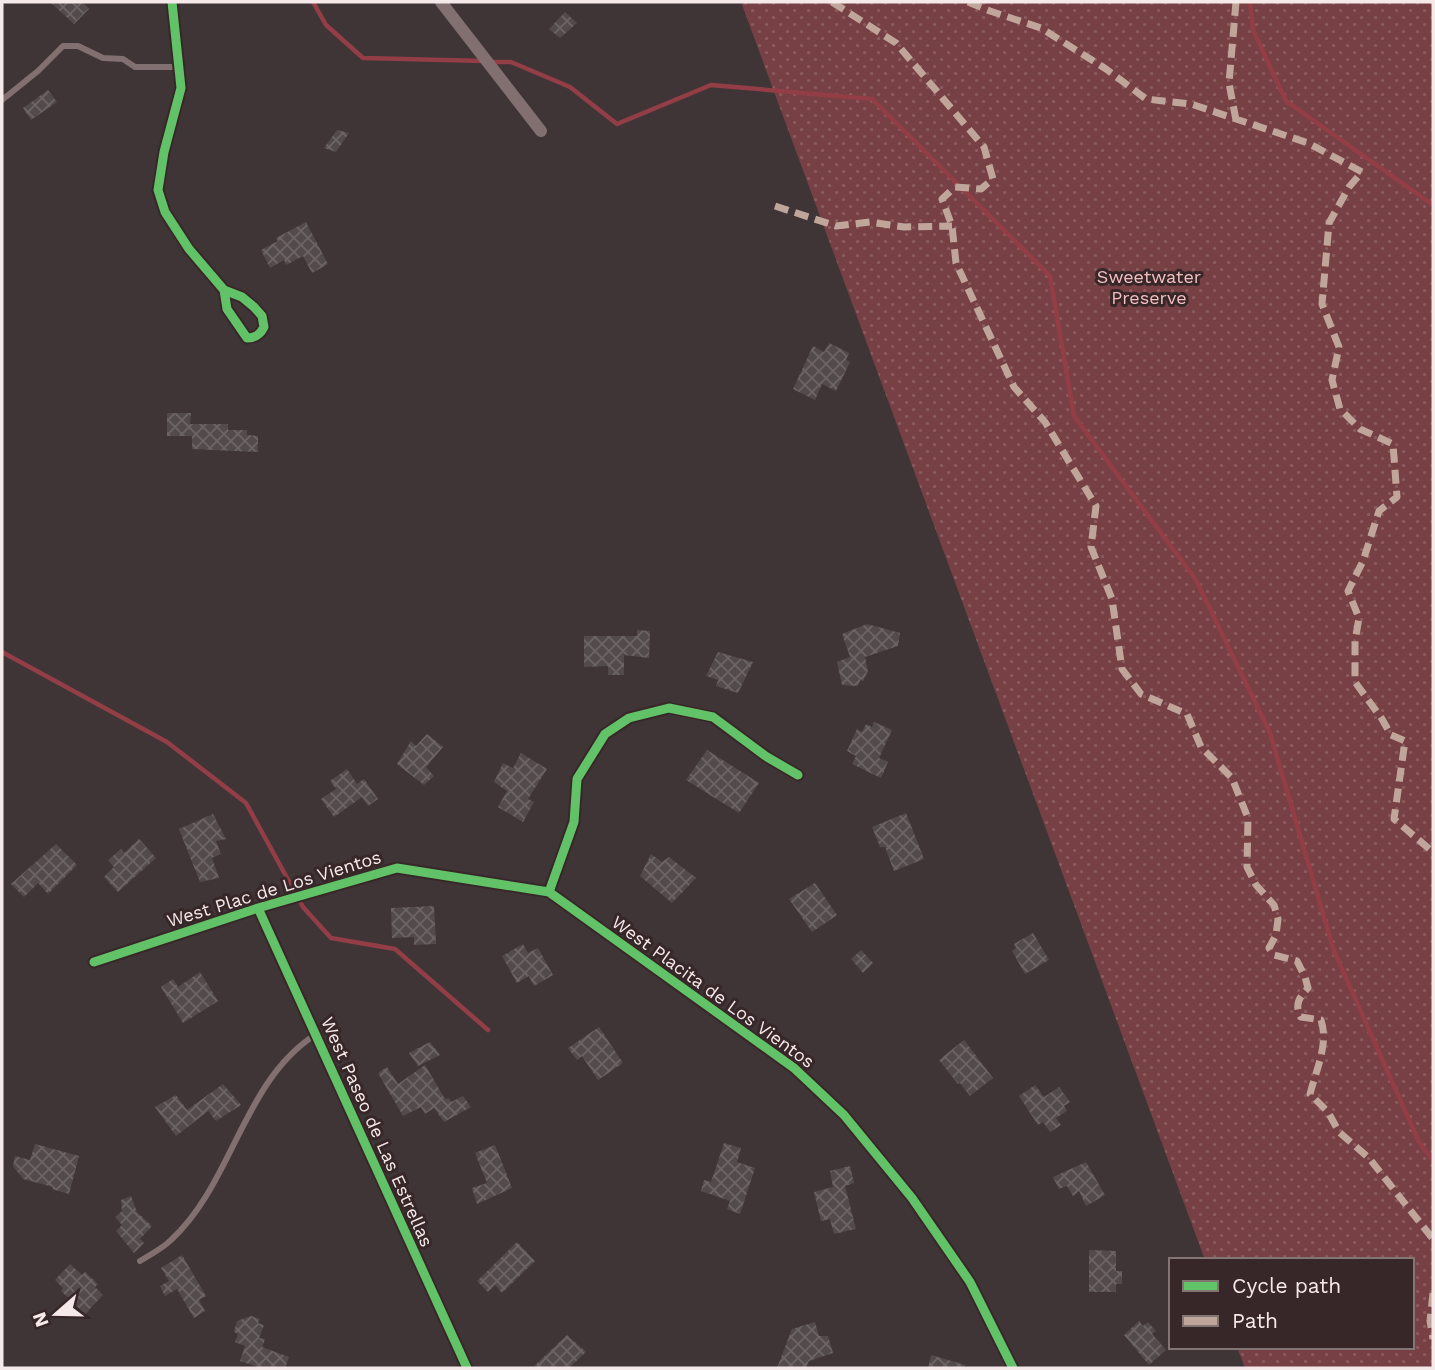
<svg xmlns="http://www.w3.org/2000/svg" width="1435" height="1370" font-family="'Work Sans',sans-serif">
	<defs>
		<pattern id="green-dots" width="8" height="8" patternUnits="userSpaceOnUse" patternTransform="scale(1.75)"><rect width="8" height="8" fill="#774044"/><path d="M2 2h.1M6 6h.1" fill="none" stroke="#8b5c5f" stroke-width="1.8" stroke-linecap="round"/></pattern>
		<pattern id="building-cross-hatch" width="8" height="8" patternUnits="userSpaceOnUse" patternTransform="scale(1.75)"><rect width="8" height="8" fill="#534a4b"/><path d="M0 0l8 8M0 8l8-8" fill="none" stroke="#6c6465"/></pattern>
	</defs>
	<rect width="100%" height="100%" fill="#3f3536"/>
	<path fill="url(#green-dots)" d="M741,2H1433V1368H1245L1237,1347H1412V1260H1205Z"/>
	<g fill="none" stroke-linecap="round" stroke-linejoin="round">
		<path stroke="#933e46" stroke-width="4.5" d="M313,2L326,25L363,58L484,61
			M1250,2L1253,30L1286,101L1433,205
			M492,62H511L570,87L617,124L711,85L872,99L1050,276L1074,416L1196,580L1270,733L1334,951L1419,1142L1433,1161
			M2,652L167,742L246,803L303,907L331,938L395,949L488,1030"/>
	</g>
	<path fill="url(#building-cross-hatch)" d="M50,2H83L89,9L74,24Z
		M565,12L577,23L560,38L549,29Z
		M48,90L57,102L31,120L23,108Z
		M337,130L349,133L336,152L324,148Z
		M306,222L328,264L312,273L303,256L286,265L284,260L270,268L261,250L278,241L276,238Z
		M829,343L849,353L846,360L850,362L836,391L822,384L815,400L793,389L813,346L824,352Z
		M167,413H191L190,424H228V430H247V435L258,436V452L192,449V436H167Z
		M867,624L900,633L898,646L865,657L868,671L863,681L861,679L858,686L842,685L837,662L850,657L842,634Z
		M637,630L650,631L649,658L624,655V675H608V666L584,667V636H637Z
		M718,652L753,662L738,693L716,686L718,680L706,676Z
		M874,722L892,730L879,758L888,762L881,778L852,764L856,756L847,751L857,729L862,732L866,724L872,727Z
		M427,734L443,747L426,767L434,776L424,785L397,764L411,741L416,746Z
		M707,750L759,783L739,813L686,780Z
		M521,753L547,769L528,799L534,802L523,822L498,807L507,791L494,782L503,763L513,768Z
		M347,769L357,784L364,779L378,799L368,806L362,797L334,817L321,799L336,789L330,781Z
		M906,813L924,859L894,871L885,847H880L872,827Z
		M213,814L226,839L216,841L221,854L212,858L219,878L200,882L179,829Z
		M139,839L156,858L118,892L104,877L114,867L108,860L121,849L124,853Z
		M56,844L77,865L48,894L38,883L24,897L11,884Z
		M651,854L662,862L669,857L696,878L672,903L640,876Z
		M815,883L837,915L812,932L789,899Z
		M434,906L436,944L414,945V937L392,938L391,908Z
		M1033,933L1049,960L1025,974L1012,951L1016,948L1014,944Z
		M523,944L528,953L538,948L553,975L534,986L529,976L517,983L502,956Z
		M861,950L873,963L863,973L851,959Z
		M200,972L218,1001L183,1023L161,987L173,979L178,987Z
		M599,1027L623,1063L598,1080L582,1056L577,1060L568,1048Z
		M964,1040L993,1078L970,1096L960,1083L958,1084L939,1060Z
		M430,1042L440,1055L418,1066L409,1053Z
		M425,1065L445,1099L449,1098L451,1102L463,1096L471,1107L444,1122L434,1108L425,1114L421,1107L403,1116L378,1073L387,1067L398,1084Z
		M223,1084L241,1105L216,1121L208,1111L176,1136L155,1107L176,1095L187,1110Z
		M1035,1085L1044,1097L1059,1087L1070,1102L1064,1106L1067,1111L1056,1118L1061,1125L1050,1132L1043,1122L1038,1125L1019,1096Z
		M724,1143L741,1148L737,1162L755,1168L740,1214L727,1209L730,1201L701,1191L704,1180L711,1182Z
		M35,1144L79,1156L69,1194L52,1189L53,1187L23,1179L13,1166L15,1156L30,1160Z
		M495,1145L512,1188L477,1204L472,1188L487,1183L475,1153Z
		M1086,1162L1105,1195L1086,1206L1079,1191L1073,1196L1067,1186L1059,1189L1053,1177Z
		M850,1166L854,1183L845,1186L856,1229L834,1234L830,1219L821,1221L814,1192L833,1187L830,1171Z
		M131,1196L137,1212L152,1226L140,1239L144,1243L134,1253L116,1231L122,1225L115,1217L122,1211L121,1200Z
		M517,1242L535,1261L502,1293L495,1285L488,1292L477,1281Z
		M1089,1250L1116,1251V1271H1122V1284H1116V1292H1089Z
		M182,1255L206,1296L199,1300L205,1311L194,1318L177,1289L165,1296L160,1286L169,1281L161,1268Z
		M70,1264L82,1275L85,1272L98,1284L95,1287L103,1295L85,1314L61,1291L63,1288L55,1280Z
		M251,1316L260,1319L258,1323L264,1325L259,1338L265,1339L262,1347L289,1357L285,1368H261L240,1361L245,1346L235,1342L238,1334L234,1332L237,1321Z
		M1139,1321L1143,1326L1148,1322L1156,1331L1152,1334L1166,1350L1149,1365L1124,1335Z
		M815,1322L819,1336H828L833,1353L809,1361L806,1368H777L792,1329Z
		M567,1335L586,1352L569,1368H532Z
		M931,1355L965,1365V1368H928Z"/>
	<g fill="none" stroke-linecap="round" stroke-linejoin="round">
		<path stroke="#826f70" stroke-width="6" d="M2,100L38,71L63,46H78L103,58L123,59L135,67H179
			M140,1261C150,1255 163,1248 171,1240C233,1183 243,1081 315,1035"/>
		<path stroke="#826f70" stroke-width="12" d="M172,2L181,88L164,152L158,190L165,212L189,249L224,290L242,297L254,307L262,316L264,327C260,335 255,338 247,338L227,309L224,290
			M441,2L541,131
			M549,892L574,822L577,779L605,734L629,718L669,708L713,717L767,757L798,775
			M258,908L467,1368
			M94,962L258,908L397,868L549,892L794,1068L844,1115L912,1198L970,1282L1013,1368"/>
		<path stroke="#c0a59a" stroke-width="7" stroke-dasharray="14 7" stroke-linecap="butt" d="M832,2L896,43L984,147L993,179L981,189L955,187L942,199L952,226L956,263L1014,387L1045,422L1096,506L1091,547L1112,599L1122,669L1141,694L1187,714L1201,747L1232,778L1248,818L1247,867L1256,885L1274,905L1278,919L1276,935L1269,948L1274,955L1297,961L1305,977L1308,988C1299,998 1294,1004 1301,1017L1321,1020C1329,1044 1316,1070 1310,1094L1328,1112L1339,1132L1369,1158L1433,1239
			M968,2L990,11L1041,28L1106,69L1146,99L1191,104L1308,143L1362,172L1349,187L1329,223L1322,304L1339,347L1332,380L1340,409L1360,429L1393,444L1397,497L1379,511L1363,561L1348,591L1359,618L1355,641V682L1382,719L1391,735L1405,741L1394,819L1433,852
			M1236,120L1229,83L1236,2
			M775,206L836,226L870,222L904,227L952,226
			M1433,1293L1430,1321L1433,1339"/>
		<g stroke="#382728" stroke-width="13">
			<path id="cycleway" d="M172,2L181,88L164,152L158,190L165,212L189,249L224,290L242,297L254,307L262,316L264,327C260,335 255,338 247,338L227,309L224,290
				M549,892L574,822L577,779L605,734L629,718L669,708L713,717L767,757L798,775
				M258,908L467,1368
				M94,962L258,908L397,868L549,892L794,1068L844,1115L912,1198L970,1282L1013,1368"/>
		</g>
		<use href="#cycleway" stroke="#61c268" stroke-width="9"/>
	</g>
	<g text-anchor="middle" stroke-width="6" stroke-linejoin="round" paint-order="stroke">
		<g font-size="18" fill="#f4bfc0" stroke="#382728">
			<text x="1149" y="283">Sweetwater<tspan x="1149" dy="21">Preserve</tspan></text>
		</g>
		<g font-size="18" fill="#f5e9e9" stroke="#382728">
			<text transform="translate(274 889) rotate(-17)" y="6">West Plac de Los Vientos</text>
			<text transform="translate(713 992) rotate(36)" y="6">West Placita de Los Vientos</text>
			<text transform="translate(377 1132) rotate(66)" y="6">West Paseo de Las Estrellas</text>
		</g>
	</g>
	<rect width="1435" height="1370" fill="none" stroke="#f5e9e9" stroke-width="7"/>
	<rect x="1169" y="1258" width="245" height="91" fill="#382728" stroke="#847575" stroke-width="2"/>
	<rect x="1183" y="1281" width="35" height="10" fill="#61c268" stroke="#847575" stroke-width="2"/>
	<text x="1232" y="1293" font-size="21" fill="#f5e9e9">Cycle path</text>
	<rect x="1183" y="1316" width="35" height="10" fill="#c0a59a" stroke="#847575" stroke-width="2"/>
	<text x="1232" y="1328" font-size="21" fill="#f5e9e9">Path</text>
	<g transform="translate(56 1314) rotate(250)" stroke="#382728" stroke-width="5" paint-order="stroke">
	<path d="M0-5L12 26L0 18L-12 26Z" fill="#f5e9e9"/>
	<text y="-10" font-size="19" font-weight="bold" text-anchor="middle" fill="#f5e9e9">N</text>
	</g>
</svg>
